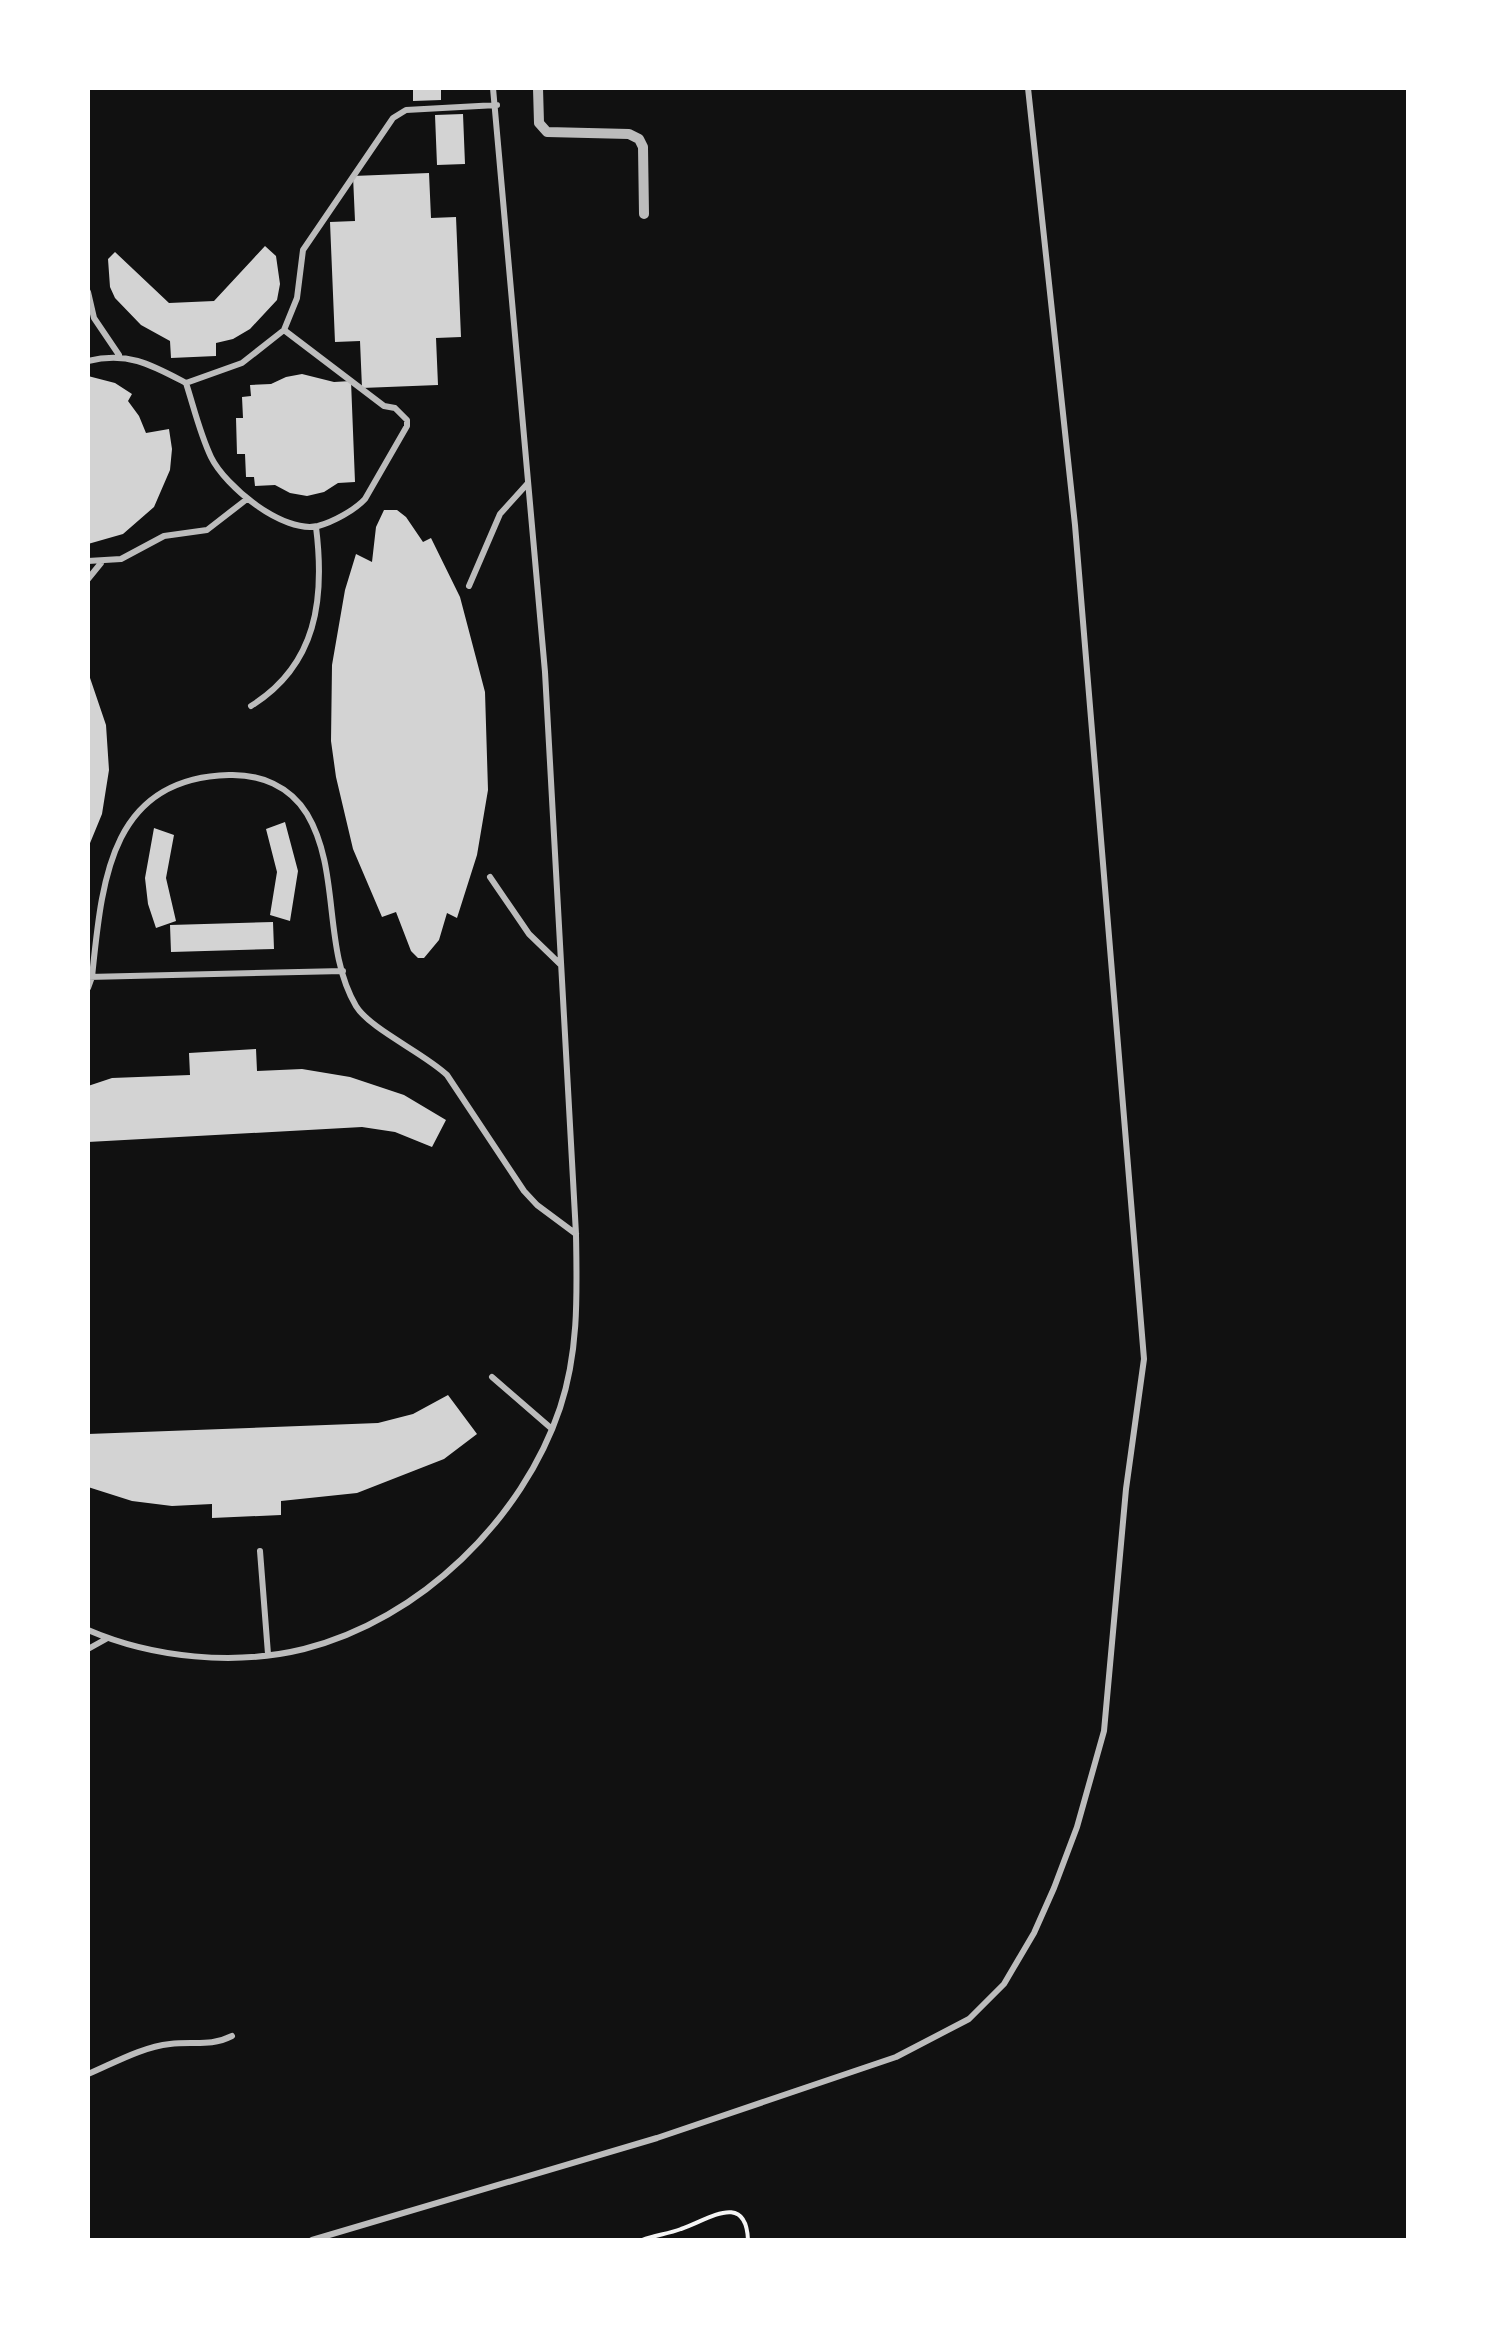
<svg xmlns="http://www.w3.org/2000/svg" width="1496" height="2328" font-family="'Asap Condensed',sans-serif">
	<rect width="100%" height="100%" fill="#111"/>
	<path fill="#d3d3d3" d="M413,88H441V100L413,101Z
		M463,114L465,164L437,165L435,115Z
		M429,173L431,218L456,217L461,337L436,338L438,385L362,388L360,341L335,342L330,222L355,221L353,176Z
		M265,246L276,256L280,284L277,300L250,329L233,339L216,343V356L171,358L170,341L141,325L115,298L110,287L108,259L115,252L169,303L214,301Z
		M302,374L334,382L351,381L355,482L338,483L324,492L307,496L290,493L275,485L255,486L254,477H246L245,454H237L236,418H243L242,397L251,396L250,385L271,384L286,377Z
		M88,376L115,383L132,394L128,401L139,416L146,433L169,429L172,449L170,470L154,507L123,534L88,544Z
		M384,510H397L406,517L423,542L431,538L460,597L485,692L488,790L477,855L457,918L447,913L439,940L424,958H418L411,951L396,912L382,917L353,849L336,777L331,741L332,665L345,590L356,554L372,562L376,527Z
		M88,672L106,725L109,770L102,814L88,848Z
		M285,822L298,871L290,921L270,915L277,872L266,829Z
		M154,828L174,835L166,878L176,921L156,928L148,904L145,878Z
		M273,922L274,949L171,952L170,925Z
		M256,1049L257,1071L302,1069L350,1077L404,1095L446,1120L432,1147L395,1132L362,1127L88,1142V1086L112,1078L190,1075L189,1053Z
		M448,1395L477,1434L444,1459L357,1493L281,1501V1515L212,1518V1504L172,1506L132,1501L88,1487V1434L378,1423L413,1414Z"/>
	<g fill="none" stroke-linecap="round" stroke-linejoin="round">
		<path stroke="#f5f5f5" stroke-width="4" d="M642,2240C655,2235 668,2234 681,2229C708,2220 746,2191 748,2240"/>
		<path stroke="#bcbcbc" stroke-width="6" d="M88,292L94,318L119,355
			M88,361C128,351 152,365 186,383L242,363L284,330L297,298L303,250L393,118L406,110L497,105
			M186,383C194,408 200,434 211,457C225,486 283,534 318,526C333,522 355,510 365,499L407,426V420L395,408L384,406L284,330
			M88,561L121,559L164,536L207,530L247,499
			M88,579L101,563
			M469,586L500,514L528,483
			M251,706C317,665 325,599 316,527
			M490,877L529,934L560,964
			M88,977L343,971
			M88,988L92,977C102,882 109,778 229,775C260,774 290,786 307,814C341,871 322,948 356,1006C370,1029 424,1053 447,1075L524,1191L537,1205L576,1234
			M492,1377L552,1429
			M260,1551L268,1654
			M88,1630C153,1658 235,1666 304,1649C420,1620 523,1519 560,1408C579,1351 577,1293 576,1234L545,672L493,88
			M88,1649L106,1639
			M88,2074C114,2063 142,2047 170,2044C194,2041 210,2047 232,2036
			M312,2240L657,2138L896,2057L969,2019L1004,1984L1034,1933L1054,1888L1077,1827L1104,1731L1126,1489L1144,1359L1075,525L1028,88"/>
		<path stroke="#bcbcbc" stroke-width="10" d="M538,88L539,123L547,132L629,134L639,139L643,147L644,214"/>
	</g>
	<rect width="1496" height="2328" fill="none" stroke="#ffffff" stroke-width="180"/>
</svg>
